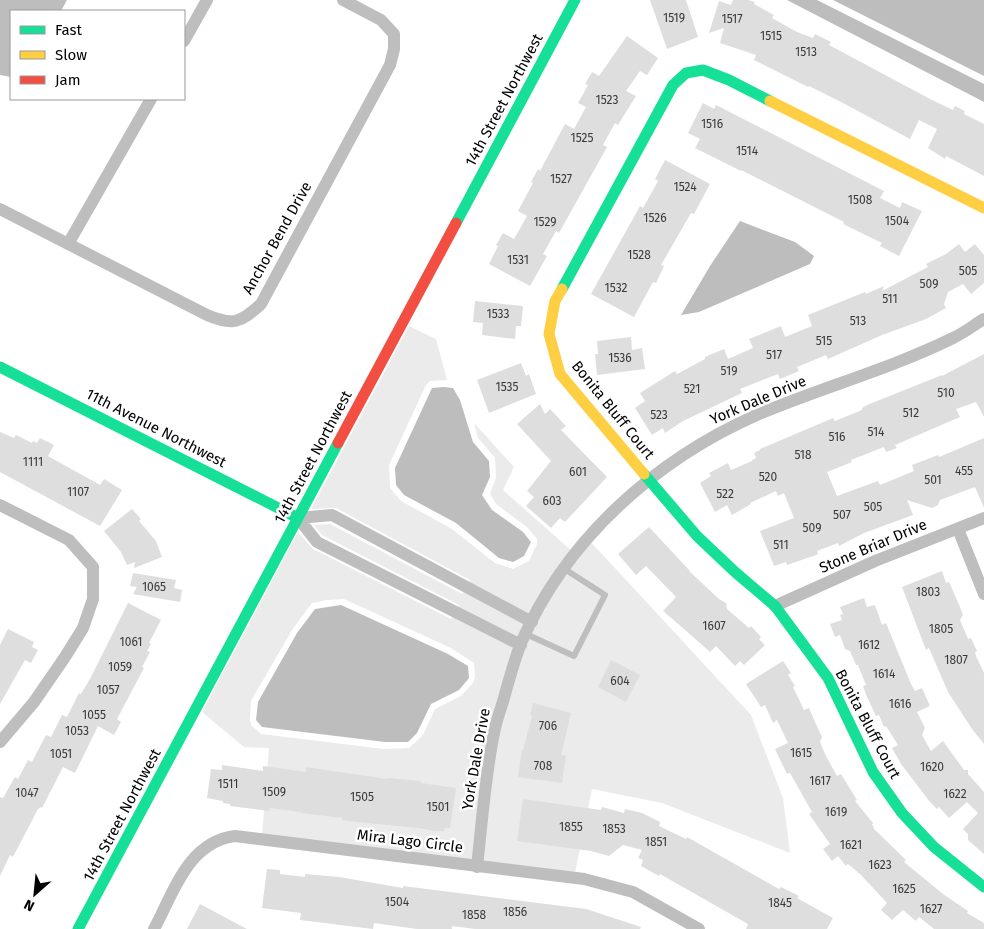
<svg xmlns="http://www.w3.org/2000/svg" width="984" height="929" font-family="'Fira Sans',sans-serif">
	<rect width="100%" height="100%" fill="#fff"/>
	<path fill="#ebebeb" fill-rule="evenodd" d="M409,326L436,339L447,380L430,381L426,385L389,465L390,488L401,501L452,529L495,563L513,569L529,561L537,544V539L527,527L496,504L490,494L496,478L495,458L478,438L474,423L514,467L503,490L573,552L589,540L751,715L783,798L790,853L662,803L592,789L574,878L262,836L269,748L244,747L202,712L298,532L313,549L451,619L459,605L322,535L314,525L330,524L462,594L470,580L336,508L311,509ZM344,599L451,648L474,663L475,677L473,683L461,696L435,709L423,735L409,748L384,749L261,734L251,725L250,720L251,701L292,630L312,603L327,600Z"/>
	<path fill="#bdbdbd" d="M0,0H67L61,11H11V77L0,75Z
		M787,0H817L984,84V102Z
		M833,0H984V76Z
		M740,221L795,242L814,256L810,264L699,312L681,315L710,266Z
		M444,387L453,388L460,400L473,442L489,461L490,477L482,495L492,510L523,532L531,542L524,556L513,562L499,558L456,523L404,495L396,485L395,468L432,388Z
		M341,605L448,654L468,666L469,678L459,690L431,704L417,733L408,742H385L262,727L256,720L258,702L297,633L315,609Z"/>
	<path fill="#dedede" d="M650,0H686L698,37L667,49Z
		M733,0H748L755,2L754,4L774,15L772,18L797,32L813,38L815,34L831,42L829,45L932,100L953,110L955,106L965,111L964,114L984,124V176L946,156L945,159L928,148L937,129L919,120L910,139L843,103L809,86L808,87L754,60L756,55L720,43L724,28L709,33L719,1L731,5Z
		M627,36L658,58L647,75L640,71L626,91L636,96L618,125L615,123L603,145L607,147L559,233L556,231L543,254L547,256L530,286L489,264L498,246L496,245L503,233L514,239L527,216L518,211L533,183L531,182L538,169L540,171L565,124L574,129L586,107L578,103L588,85L585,84L592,72L599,76Z
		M703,103L714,109L716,105L884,191L880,198L900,208L902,202L922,211L899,256L880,246L882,243L843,224L844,222L741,170V171L695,148L700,139L688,133Z
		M665,160L710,184L694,214L691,213L661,265L664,266L656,283L653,282L634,317L591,294L640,206L643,208L658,181L655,179Z
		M959,244L965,252L975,244L984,255V283L971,294L963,284L948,292L944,304L946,308L926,319L882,335L828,359L826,355L797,367L799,371L780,379L778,374L740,389L742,393L683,421L665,433L663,428L652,435L635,408L645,401L640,393L675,371L677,374L705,359V357L724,349L728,359L753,348L749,339L781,326L785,337L812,326L808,315L865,292L866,294L884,286L882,291L928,267L926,264L946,254Z
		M475,301L523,306L521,326H516L515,339L482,335L483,323L473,322Z
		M631,337L632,350L642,348L645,369L597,375L595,354H598L597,341Z
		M984,354V417L976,402L956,409L960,417L895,445L897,448L886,452L884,447L851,460L852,462L827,472L837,496L878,481L880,485L914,471L912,465L938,455L939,457L984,438V508L975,487L940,500L938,505L932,508L907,500L913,515L864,533L839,546L838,543L817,551L818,554L816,555L787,565L786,562L774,566L760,531L794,518L784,493L778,496L776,491L750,503L751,504L732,515L727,505L715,512L700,483L711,476L709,473L728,463L731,470L752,461V460L756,458L754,453L760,450V449L833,418L835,421L862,410V408L867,405L942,375V376Z
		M521,363L526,376L529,374L536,394L489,413L477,380Z
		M540,404L545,414L550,409L566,426L561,430L607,477L565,522L560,518L551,528L526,506L534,497L527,491L551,461L517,424Z
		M0,432L14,438L16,435L32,443L33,441L37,443L40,438L54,445L48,456L100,485L104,479L122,490L100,526L0,472Z
		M132,509L141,519L139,521L156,541L162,557L134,568L135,562L127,565L121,552L104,531Z
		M649,527L690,571H689L719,599L726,603L727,609L749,628L751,626L761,637L759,639L765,645L744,665L740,661L735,666L716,646L710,652L684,629L663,611L676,597L646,566L636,575L618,554Z
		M942,571L946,583L949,582L960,607L963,615L960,620L968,639L971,638L977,651L975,652L976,656L984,673V744L972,729L948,692L929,648L926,650L902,587Z
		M133,573L176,580L174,588L182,590L180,602L133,594L137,587L130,586Z
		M864,598L867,607L875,605L882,625L886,623L911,684L915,691L922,688L930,706L917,712L925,728L922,735L931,751L943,741L964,770H968V774L984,792V854L968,840V834L963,829L978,813L967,802L949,818L939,807L937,809L930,802L901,764L892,748L898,745L886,726L884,727L879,715L876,716L867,697L863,686L866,685L858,665H856L850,651L845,649L840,635L835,637L830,624L842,620L840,615L843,614L840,607Z
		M128,603L161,620L149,643L151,644L147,651L150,652L142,667L144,668L117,719L121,722L114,735L98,726L75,773L63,767L42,808L41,807L38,809L13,857L10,855L0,876V797L3,798L15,777L18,779L28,760L32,762L46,735L51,737L62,715L67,717L79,693L81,694L91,677Z
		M8,629L34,642L32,647L38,650L31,663L25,660L0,704V645Z
		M611,660L640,675L626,702L598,687Z
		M783,661L791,673L788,675L795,686L793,687L804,710L809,708L815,722L822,737L820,742L826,756L837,776L841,774L857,800L855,801L873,823L872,825L874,827L873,828L906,860L904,862L943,894L968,911L967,913L984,923V929H934L919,917L916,921L903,910L892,920L881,910L887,903L861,875L848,864L846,866L838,856L832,861L823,849L830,844L809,814L812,812L790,773L787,774L775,749L788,743L777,720L773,723L765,705L761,707L746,684Z
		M533,703L571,713L561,755L566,756L562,783L518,777L522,750H523L532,716L530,715Z
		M222,765L263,771V766L306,772V767L387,779V778L421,781V783L456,788L450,828H445L444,831H434L419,828L357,822L342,820V818L301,813V812L270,808L269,811L230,806V804L223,803V801L207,798L211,769L222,770Z
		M523,799L601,810L602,807L624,813L625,809L642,813L660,822L659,826L686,839L687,837L779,889L781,887L799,896L797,898L833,918L827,929H746L748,924L660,874L659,876L641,866L643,860L638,858L642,850L623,845L609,856L591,851L517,841Z
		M267,869L280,870V874L305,877V874L339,877L403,888V886L586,909L641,927L640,929H475L452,926V929H417L374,923L373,929L300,920L301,913L262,908Z
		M200,904L247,929H187Z"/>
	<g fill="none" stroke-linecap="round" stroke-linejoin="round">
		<path stroke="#bebebe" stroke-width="6" d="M526,634L574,656L605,595L563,568"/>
		<path stroke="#bebebe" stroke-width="12" d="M184,41L207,0
			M0,209L207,315C233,326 240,323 261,304L390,65L394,49V34L381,20L343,0
			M68,244L151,99
			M0,505L69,540L93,567V599L83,628L65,657L34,702L0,742
			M298,518L332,515L532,622
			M298,518L317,542L521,645
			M958,529L984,594
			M775,606L875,561L984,518
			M477,867C482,822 485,777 494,733C496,721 501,709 504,698C509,680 514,661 521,643C566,539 656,459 759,414C823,387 890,369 953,338C964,333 974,325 984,319
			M154,929C174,892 188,842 235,836L584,879L633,892L699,929"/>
		<path stroke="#16e098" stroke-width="11" d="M456,223L575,0
			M562,289L673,85L686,73L703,70L729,80L770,101
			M0,367L298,518
			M644,474L697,536L735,572L775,606L828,678L873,772L902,813L934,847L984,887
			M78,929L338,443"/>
		<path stroke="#ffcf43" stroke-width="11" d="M770,101L984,208
			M562,289L555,301L549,334L560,374L644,474"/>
		<path stroke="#f24e42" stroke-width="11" d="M338,443L456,223"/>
	</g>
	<g text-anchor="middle" stroke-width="5" stroke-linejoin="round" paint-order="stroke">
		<g font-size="12" fill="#383838">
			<text x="674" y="22">1519</text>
			<text x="732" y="23">1517</text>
			<text x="771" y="40">1515</text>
			<text x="806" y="56">1513</text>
			<text x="607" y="104">1523</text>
			<text x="712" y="128">1516</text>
			<text x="582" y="142">1525</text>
			<text x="747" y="155">1514</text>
			<text x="561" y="183">1527</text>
			<text x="685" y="191">1524</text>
			<text x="860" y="204">1508</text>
			<text x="655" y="222">1526</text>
			<text x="897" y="225">1504</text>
			<text x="545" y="226">1529</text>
			<text x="639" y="259">1528</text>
			<text x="518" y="264">1531</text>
			<text x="968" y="275">505</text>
			<text x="929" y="288">509</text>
			<text x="616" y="292">1532</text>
			<text x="890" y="303">511</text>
			<text x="498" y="318">1533</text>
			<text x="858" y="325">513</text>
			<text x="824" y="345">515</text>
			<text x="774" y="359">517</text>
			<text x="620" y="362">1536</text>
			<text x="729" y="375">519</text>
			<text x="507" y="391">1535</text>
			<text x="692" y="393">521</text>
			<text x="946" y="397">510</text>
			<text x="911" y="417">512</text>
			<text x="659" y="419">523</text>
			<text x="876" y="436">514</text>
			<text x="837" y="441">516</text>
			<text x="803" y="459">518</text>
			<text x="33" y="466">1111</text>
			<text x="964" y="475">455</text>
			<text x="578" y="476">601</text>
			<text x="768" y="481">520</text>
			<text x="933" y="484">501</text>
			<text x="78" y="496">1107</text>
			<text x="725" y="498">522</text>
			<text x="552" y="505">603</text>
			<text x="873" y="511">505</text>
			<text x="842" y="519">507</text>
			<text x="812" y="532">509</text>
			<text x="781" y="549">511</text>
			<text x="154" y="591">1065</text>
			<text x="928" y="596">1803</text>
			<text x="714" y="630">1607</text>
			<text x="941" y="633">1805</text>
			<text x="131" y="646">1061</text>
			<text x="869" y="649">1612</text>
			<text x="956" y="664">1807</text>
			<text x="120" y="671">1059</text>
			<text x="884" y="678">1614</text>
			<text x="620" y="685">604</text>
			<text x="108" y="694">1057</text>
			<text x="900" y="708">1616</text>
			<text x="94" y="719">1055</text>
			<text x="548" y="730">706</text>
			<text x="77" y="735">1053</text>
			<text x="801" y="757">1615</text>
			<text x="61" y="758">1051</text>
			<text x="543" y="770">708</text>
			<text x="932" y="771">1620</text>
			<text x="820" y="785">1617</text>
			<text x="228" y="788">1511</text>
			<text x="274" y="796">1509</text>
			<text x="27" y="797">1047</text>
			<text x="955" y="798">1622</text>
			<text x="362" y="801">1505</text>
			<text x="438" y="811">1501</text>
			<text x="836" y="816">1619</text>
			<text x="571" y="831">1855</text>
			<text x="614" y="833">1853</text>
			<text x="656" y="846">1851</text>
			<text x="851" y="849">1621</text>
			<text x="880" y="869">1623</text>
			<text x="904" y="893">1625</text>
			<text x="397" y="906">1504</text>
			<text x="780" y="907">1845</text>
			<text x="931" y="913">1627</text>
			<text x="515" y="916">1856</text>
			<text x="474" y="919">1858</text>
		</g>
		<g font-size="15" fill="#000" stroke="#fff">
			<text transform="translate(504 100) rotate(-62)" y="5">14th Street Northwest</text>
			<text transform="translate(277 238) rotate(-61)" y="5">Anchor Bend Drive</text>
			<text transform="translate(758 400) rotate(-23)" y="5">York Dale Drive</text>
			<text transform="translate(613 410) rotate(51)" y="5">Bonita Bluff Court</text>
			<text transform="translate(156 428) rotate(27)" y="5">11th Avenue Northwest</text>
			<text transform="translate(313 457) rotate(-62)" y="5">14th Street Northwest</text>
			<text transform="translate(873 546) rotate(-23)" y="5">Stone Briar Drive</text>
			<text transform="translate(868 724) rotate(62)" y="5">Bonita Bluff Court</text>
			<text transform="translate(476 759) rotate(-80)" y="5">York Dale Drive</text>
			<text transform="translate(122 815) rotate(-62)" y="5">14th Street Northwest</text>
			<text transform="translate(410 841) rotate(7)" y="5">Mira Lago Circle</text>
		</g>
	</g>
	<rect x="10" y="10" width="175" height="90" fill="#ffffff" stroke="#999999"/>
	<rect x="20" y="26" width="25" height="8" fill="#16e098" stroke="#999999"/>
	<text x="55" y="35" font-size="15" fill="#000000">Fast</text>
	<rect x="20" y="51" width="25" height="8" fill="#ffcf43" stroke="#999999"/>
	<text x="55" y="60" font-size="15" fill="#000000">Slow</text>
	<rect x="20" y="76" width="25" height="8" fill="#f24e42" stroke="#999999"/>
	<text x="55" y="85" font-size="15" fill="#000000">Jam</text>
	<g transform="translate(35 894) rotate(207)" stroke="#ffffff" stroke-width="4" paint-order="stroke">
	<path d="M0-4L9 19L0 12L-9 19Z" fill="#000000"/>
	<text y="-8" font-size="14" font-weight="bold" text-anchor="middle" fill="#000000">N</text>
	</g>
</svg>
